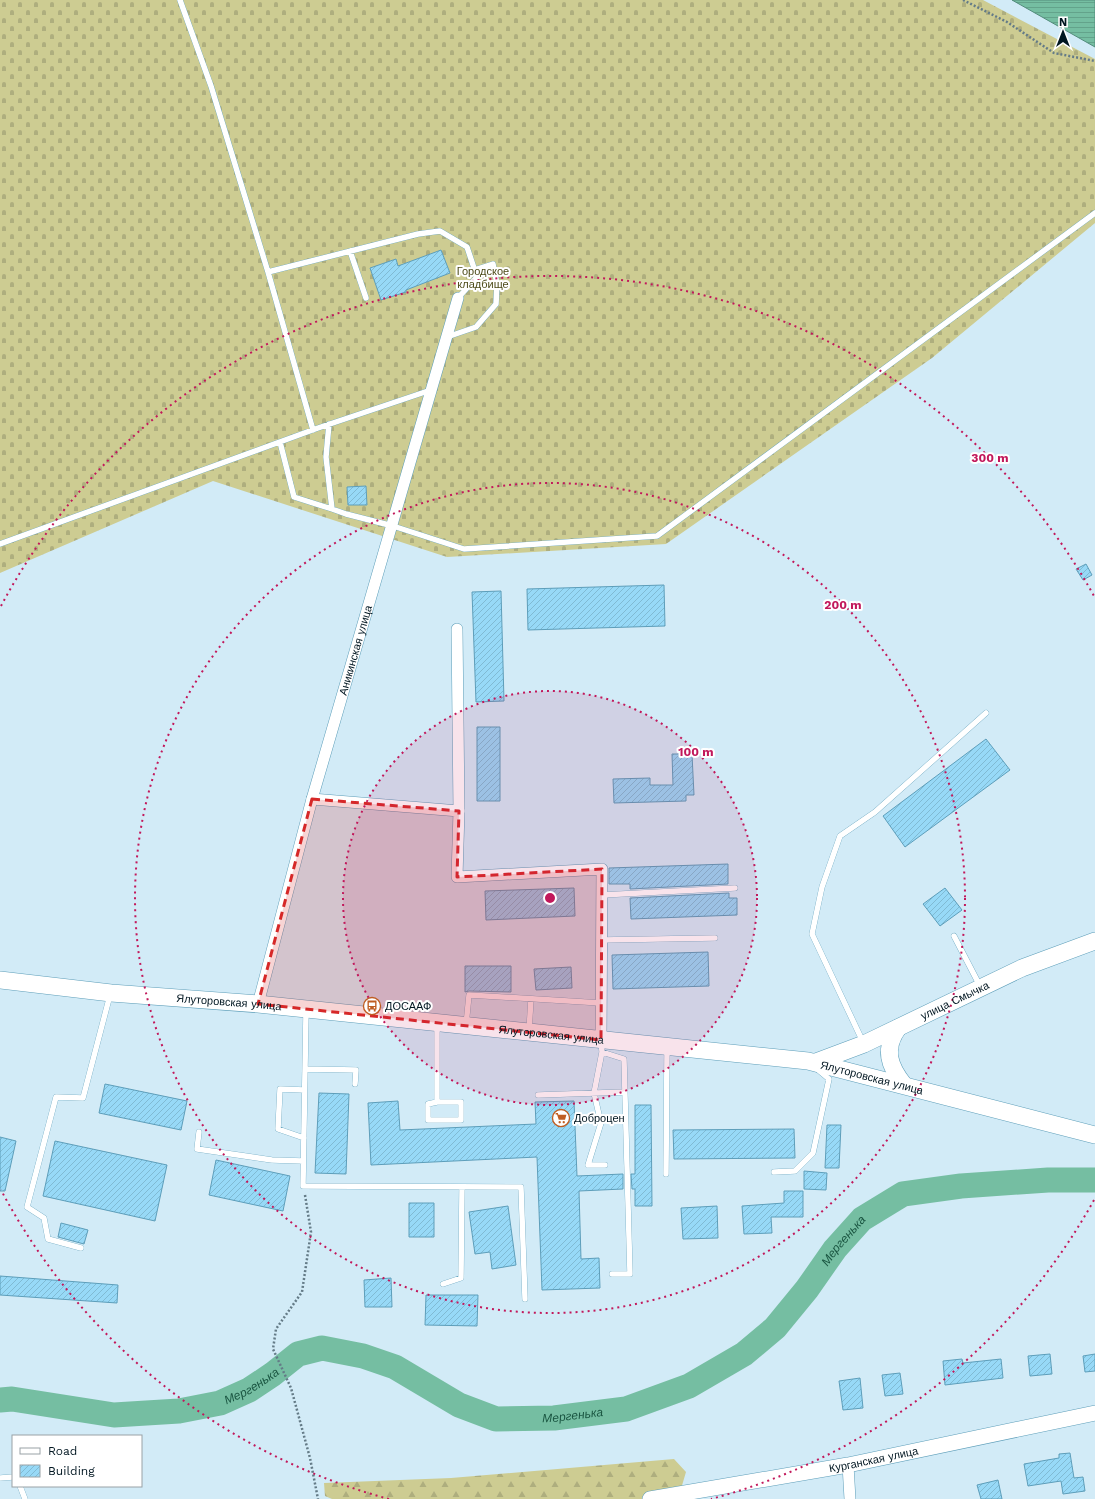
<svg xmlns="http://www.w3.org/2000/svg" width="1095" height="1499" font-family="'Work Sans',sans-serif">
	<defs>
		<pattern id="forest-firs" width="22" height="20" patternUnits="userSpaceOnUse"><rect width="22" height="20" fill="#cdcc92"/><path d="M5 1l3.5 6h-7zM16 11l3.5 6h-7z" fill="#aeae7e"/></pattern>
		<pattern id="cemetery-stones" width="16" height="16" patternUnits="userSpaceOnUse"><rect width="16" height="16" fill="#cdcc92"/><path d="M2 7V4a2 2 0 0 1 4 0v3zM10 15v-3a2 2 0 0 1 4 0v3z" fill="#aeae7e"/></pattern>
		<pattern id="water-rules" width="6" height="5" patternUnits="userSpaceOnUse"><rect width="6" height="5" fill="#75bea2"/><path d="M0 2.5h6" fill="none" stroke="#63a38b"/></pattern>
		<pattern id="building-hatch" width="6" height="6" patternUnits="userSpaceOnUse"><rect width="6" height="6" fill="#97d9f7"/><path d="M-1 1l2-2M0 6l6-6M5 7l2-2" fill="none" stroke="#80bad3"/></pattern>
	</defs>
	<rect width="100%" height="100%" fill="#d2ebf7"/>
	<path fill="url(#forest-firs)" d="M674,1459L686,1472L678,1499H332L325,1496L324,1483L451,1478Z"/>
	<path fill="url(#cemetery-stones)" d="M0,0H983L1095,59V223L932,358L666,544L447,557L213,481L0,573Z"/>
	<path fill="url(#water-rules)" stroke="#528c7b" d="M1012,0H1095V47Z"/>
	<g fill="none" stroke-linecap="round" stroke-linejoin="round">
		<path stroke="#75bea2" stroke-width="25" id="s1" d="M0,1400L12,1399L114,1415L179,1411L220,1403L249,1390L273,1374L298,1354L322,1348L363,1356L395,1367L459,1405L496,1419L554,1418L626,1409L689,1386L744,1354L775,1328L807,1289L835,1249L862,1219L903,1194L961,1186L1048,1180H1095"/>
	</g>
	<path fill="url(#building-hatch)" stroke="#5d9eba" d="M441,250L450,273L406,290V292L381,300L370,268L396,259L398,266Z
		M366,486L367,505H348L347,487Z
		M1086,564L1092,575L1083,580L1076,569Z
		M664,585L665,626L528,630L527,589Z
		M501,591L504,701L476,702L472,592Z
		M477,727H500V801H477Z
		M986,739L1010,770L905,847L883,816Z
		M672,754H692L694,795H686V801L614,803L613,779L650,778V785H673Z
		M728,864V884L630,889V884H609V868Z
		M574,888L575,916L486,920L485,891Z
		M945,888L962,910L940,926L923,904Z
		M729,893V898H737V915L631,919L630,898Z
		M708,952L709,986L613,989L612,955Z
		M465,966H511V992L469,991L465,992Z
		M571,967L572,988L536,990L534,969Z
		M105,1084L187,1101L181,1130L99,1113Z
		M319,1093L349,1094L346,1174L315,1173Z
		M398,1101L400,1130L536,1124L535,1102L574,1101L577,1176L623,1174V1189L579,1191L581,1259L599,1258L600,1288L542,1290L537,1157L371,1165L368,1103Z
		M635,1105H651L652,1206H635V1189H632L631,1174H635Z
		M827,1125H841L839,1168H825Z
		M794,1129L795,1158L674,1159L673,1130Z
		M0,1137L16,1141L5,1191H0Z
		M55,1141L167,1165L155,1221L43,1196Z
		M216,1160L290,1176L283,1211L209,1195Z
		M804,1171L827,1173L826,1190L804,1189Z
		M784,1191H803V1217H771L772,1233L744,1234L742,1206L784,1203Z
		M409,1203H434V1237H409Z
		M508,1206L516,1265L492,1269L490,1252L475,1254L469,1212Z
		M717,1206L718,1238L683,1239L681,1208Z
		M61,1223L88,1230L84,1244L58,1237Z
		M0,1276L118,1285L117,1303L0,1295Z
		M391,1278L392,1307H365L364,1280Z
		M426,1295H478L477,1326L425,1325Z
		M1050,1354L1052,1374L1030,1376L1028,1356Z
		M1095,1354V1371L1085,1372L1083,1356Z
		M962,1359L963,1363L1001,1359L1003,1378L945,1385L943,1361Z
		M900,1373L903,1394L885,1396L882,1375Z
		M860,1378L863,1408L843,1410L839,1381Z
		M1070,1453L1074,1478L1083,1477L1085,1491L1063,1494L1061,1481L1028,1486L1024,1464L1059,1458V1454Z
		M998,1480L1002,1499H981L977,1485Z"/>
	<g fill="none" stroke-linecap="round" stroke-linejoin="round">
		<g stroke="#5d9eb9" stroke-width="6">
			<path id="lane" d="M180,0L211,86L268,272L418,234L440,231L467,247L477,277L458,298
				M350,251L366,298
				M268,272L313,430
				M447,337L476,327L496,304L497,284L493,264L474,270
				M329,424L326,457L332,509L346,514L393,526L464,549L657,536L1095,213
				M280,442L294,497L332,509
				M0,544L318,428L431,390
				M602,895L735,888
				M954,936L980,986
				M601,940L715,938
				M306,1012L303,1186L521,1187L525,1299
				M466,1025L469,995L601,1003
				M529,1031L531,999
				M601,1041L602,1052L624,1059L630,1274H612
				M863,1042L812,934L822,887L840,836L875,812L986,713
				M602,1052L594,1093L601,1123L588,1165H605
				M305,1069L356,1070L355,1084
				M538,1095L625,1092
				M437,1102H461V1120H428V1104L437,1102V1023
				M199,1132L197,1149L272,1160L303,1161
				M304,1138L278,1129L280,1089L304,1090
				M774,1172L795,1171L813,1153L829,1079L817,1069
				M666,1174L667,1049
				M81,1248L48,1239L44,1218L27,1207L56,1097L83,1098L110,995
				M443,1284L461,1278L462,1187
				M0,1478L13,1477
				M20,1486L25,1499"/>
		</g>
		<g stroke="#5d9eb9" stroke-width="12">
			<g id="street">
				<path d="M457,629L459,811"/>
				<path d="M312,799L459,811L457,877L602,869L601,1040"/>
				<path id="s2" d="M258,1004L312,799L458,298"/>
				<path d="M848,1465L850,1499"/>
			</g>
		</g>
		<g stroke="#5d9eb9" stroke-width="16">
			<g id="secondary">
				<path id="s3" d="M650,1499L848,1465L1095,1413"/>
			</g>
		</g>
		<g stroke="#5d9eb9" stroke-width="18">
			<g id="primary">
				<path id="s4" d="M0,980L111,993L258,1004L808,1061L1095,1135"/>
				<path d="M898,1028C883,1049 889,1066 904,1085"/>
				<path id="s5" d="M816,1062L864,1044L1022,968L1095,941"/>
			</g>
		</g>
		<path stroke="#647b87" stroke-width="2.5" stroke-dasharray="2 2" stroke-linecap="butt" d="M963,0L1007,22L1054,53L1095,61
			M305,1195L311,1232L302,1292L276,1329L273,1349L291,1388L310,1458L318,1499"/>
		<use href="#lane" stroke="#fff" stroke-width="5.5"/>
		<use href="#street" stroke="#fff" stroke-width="11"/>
		<use href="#secondary" stroke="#fff" stroke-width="15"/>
		<use href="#primary" stroke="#fff" stroke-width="17"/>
	</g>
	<path fill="#d62828" fill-opacity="0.2" stroke="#d62828" stroke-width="3" stroke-dasharray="8 5" stroke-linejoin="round" d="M312,799L459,811L457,877L602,869L601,1040L258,1004Z"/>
	<circle cx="550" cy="898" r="207" fill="#c2185b" fill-opacity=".12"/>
	<g fill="none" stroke="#c2185b" stroke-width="2" stroke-dasharray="2 4">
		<circle cx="550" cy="898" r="207"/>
		<circle cx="550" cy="898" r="415"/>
		<path d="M1094 1200A622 622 0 0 1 711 1499M389 1499A622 622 0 0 1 1 1190M1 606A622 622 0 0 1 1094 596"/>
	</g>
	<defs>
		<g id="bus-ring" transform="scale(0.9)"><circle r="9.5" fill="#fff" stroke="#bf5d22" stroke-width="1.5"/><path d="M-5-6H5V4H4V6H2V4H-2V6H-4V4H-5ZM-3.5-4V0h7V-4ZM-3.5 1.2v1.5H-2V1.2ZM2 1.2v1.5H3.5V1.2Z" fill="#bf5d22"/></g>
		<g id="supermarket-ring" transform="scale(0.9)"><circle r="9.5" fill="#fff" stroke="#bf5d22" stroke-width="1.5"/><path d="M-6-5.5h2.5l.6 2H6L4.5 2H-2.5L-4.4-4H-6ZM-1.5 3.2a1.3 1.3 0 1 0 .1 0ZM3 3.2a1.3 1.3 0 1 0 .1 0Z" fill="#bf5d22"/></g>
	</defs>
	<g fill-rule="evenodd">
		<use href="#bus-ring" x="372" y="1006"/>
		<use href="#supermarket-ring" x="561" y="1118"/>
	</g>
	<g text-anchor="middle" stroke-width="4" stroke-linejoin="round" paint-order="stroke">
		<g font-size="11" fill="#4d4b19" stroke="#fff">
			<text x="483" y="275">Городское<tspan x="483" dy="13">кладбище</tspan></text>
		</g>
		<g font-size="11" fill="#001621" stroke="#fff">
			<text dy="4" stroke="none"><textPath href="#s2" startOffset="367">Аникинская улица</textPath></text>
			<text dy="4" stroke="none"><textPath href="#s5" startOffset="152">улица Смычка</textPath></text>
			<text dy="4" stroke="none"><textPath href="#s4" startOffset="230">Ялуторовская улица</textPath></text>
			<text dy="4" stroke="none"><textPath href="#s4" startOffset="554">Ялуторовская улица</textPath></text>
			<text dy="4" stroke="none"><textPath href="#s4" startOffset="878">Ялуторовская улица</textPath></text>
			<text dy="4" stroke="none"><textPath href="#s3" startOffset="227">Курганская улица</textPath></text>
		</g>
		<g font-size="11" fill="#001621" stroke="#fff" text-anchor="start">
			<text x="385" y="1010">ДОСААФ</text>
			<text x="574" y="1122">Доброцен</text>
		</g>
		<g font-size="12" font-style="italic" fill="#1b5642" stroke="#fff">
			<text dy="4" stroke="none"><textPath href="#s1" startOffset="942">Мергенька</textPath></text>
			<text dy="4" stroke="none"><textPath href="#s1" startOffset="258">Мергенька</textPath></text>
			<text dy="4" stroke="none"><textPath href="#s1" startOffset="606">Мергенька</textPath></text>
		</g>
	</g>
	<circle cx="550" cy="898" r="6" fill="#c2185b" stroke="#fff" stroke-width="2"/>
	<g font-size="12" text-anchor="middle" font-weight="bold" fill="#c2185b" stroke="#fff" stroke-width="4" stroke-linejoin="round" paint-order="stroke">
		<text x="990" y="462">300 m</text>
		<text x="843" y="609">200 m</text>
		<text x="696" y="756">100 m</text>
	</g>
	<rect x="12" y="1435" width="130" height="52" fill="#ffffff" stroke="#99a2a6"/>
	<rect x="20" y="1448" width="20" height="6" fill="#ffffff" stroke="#99a2a6"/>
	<text x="48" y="1455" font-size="12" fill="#001621">Road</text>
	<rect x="20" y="1465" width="20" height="12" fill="url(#building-hatch)" stroke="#99a2a6"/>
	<text x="48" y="1475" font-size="12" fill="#001621">Building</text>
	<g transform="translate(1063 32)" stroke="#ffffff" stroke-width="3" paint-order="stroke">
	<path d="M0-3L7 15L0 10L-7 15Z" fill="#001621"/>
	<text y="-6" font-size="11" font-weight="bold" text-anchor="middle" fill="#001621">N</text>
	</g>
</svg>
